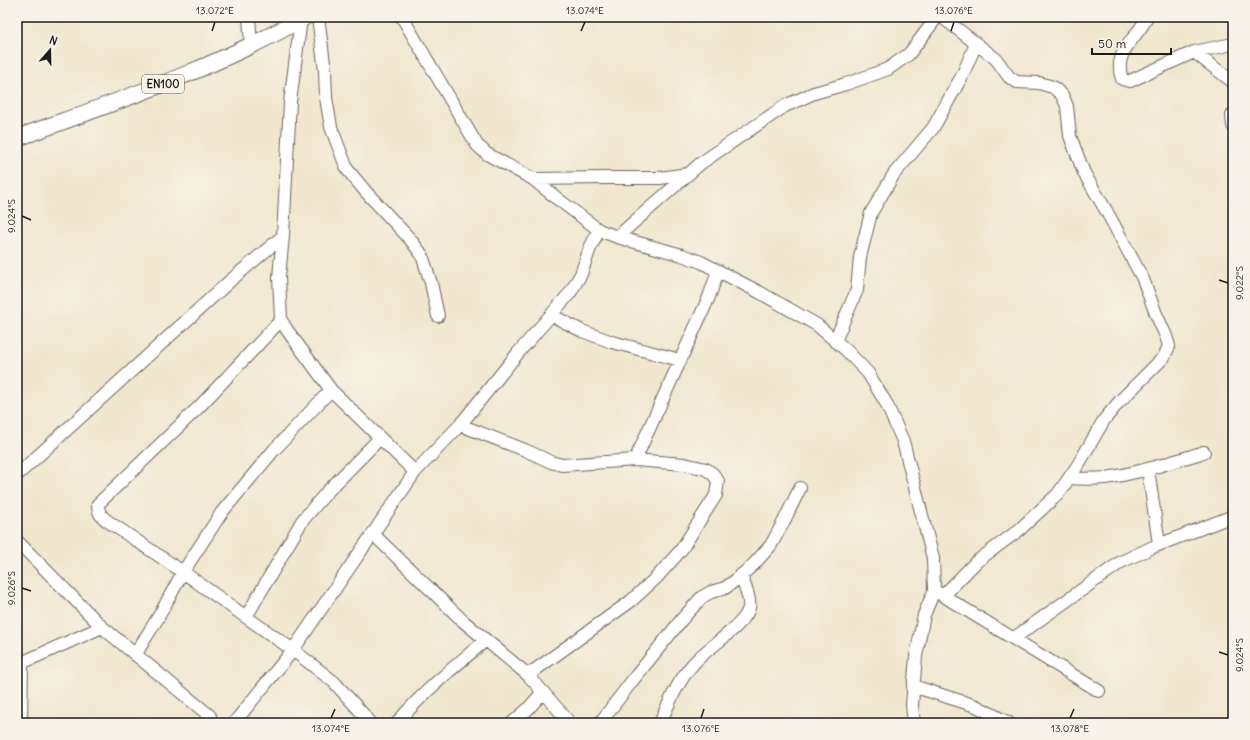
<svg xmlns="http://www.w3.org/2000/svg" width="1250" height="740" font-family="Delius,sans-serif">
	<rect width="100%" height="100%" fill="#f7f3e8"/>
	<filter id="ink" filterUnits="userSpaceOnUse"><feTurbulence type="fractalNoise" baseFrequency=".025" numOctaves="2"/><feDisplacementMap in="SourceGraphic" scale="8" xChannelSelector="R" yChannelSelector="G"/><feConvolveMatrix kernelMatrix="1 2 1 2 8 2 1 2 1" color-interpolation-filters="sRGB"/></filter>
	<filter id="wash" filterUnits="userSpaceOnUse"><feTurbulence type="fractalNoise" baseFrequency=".012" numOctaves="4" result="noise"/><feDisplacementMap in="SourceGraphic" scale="16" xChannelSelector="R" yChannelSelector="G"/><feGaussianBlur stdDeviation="0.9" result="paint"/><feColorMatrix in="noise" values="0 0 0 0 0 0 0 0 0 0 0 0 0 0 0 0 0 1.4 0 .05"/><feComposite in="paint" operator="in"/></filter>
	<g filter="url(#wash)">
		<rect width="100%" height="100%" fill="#f1e7cf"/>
	</g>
	<g filter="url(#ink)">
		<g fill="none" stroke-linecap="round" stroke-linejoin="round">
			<g stroke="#67635b" stroke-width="14">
				<path id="minor" d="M249,17L251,46
					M318,17L325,71L326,98L331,127L347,169L366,192L410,239L422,255L431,283L438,316
					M402,17L477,145L487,154L533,179L559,200L599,230L617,237L682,255L701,262L759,292L817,325L846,350L868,373L886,403L903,441L933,558L934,591L924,615L916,656L912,705L914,723
					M942,17L996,59L1009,77L1017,82L1039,83L1053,87L1062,95L1067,106L1070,136L1084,173L1107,212L1143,279L1156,314L1166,336L1169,346L1164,357L1119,402L1104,420L1078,465L1058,494L1019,530L976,562L943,596
					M1147,17C1138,38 1112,51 1122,79L1130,81L1194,52L1233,44
					M301,19L290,102L283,236L279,277L281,320L287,330L331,390L415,472
					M1194,52L1233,82
					M1233,114L1232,116L1233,126
					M533,179L605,178H660L688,174
					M617,237L701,163L785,106L814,93L846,84L888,69L909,54L937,17
					M551,315L582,331L612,342L680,360
					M281,320L199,407L98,504C98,512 100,515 106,520L183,572L246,617L293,650L334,682L371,723
					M835,341L857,290L860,257L871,213L894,174L933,128L962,76L976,44
					M460,425L525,450L551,462L562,465L635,460L684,464L706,469L713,474L718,481L716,495L681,550L657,577L631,601L528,675
					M635,460L709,297L718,271
					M1148,469L1159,544
					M17,475L231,280L283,236
					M1069,478C1081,479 1094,479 1106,478C1139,473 1172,462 1204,452
					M373,534L463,621L528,675L570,723
					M17,541L102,627L210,716V723
					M937,592L1099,691
					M246,617L302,521L327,492L380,438
					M1014,638L1121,562L1153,547L1233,516
					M135,655L159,616L183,572L222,512L274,450L331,390
					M17,665L102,627
					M913,686L976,706L1009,723
					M21,723L22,663
					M234,723L293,650L415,472L460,425L518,353L570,293L581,274L590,248L599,230
					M397,723C423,692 455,666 486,640
					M512,723L528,709L543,692
					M600,723L632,681L683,618L702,597L711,592L725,588L736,580L754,564L771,545L784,521L800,488
					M660,723C669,703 678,681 693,664C706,648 744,627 749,608C751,598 744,585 741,575"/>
			</g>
			<g stroke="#67635b" stroke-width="18">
				<path id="major" d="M17,138C115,102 214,69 305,17"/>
			</g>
			<use href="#minor" stroke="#fff" stroke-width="12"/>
			<use href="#major" stroke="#fff" stroke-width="16"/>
		</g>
	</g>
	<path fill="none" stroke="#1c1c1c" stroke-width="1.5" d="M212,31L215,22M581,31L585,22M951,31L954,22M22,216L31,220M1219,280L1228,283M22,588L31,591M1219,652L1228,655M331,718L335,709M701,718L704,709M1070,718L1074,709"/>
	<g text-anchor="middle" stroke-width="3.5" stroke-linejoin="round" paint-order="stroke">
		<rect fill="#f7f3e8" stroke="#5e5c59" stroke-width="1" x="142" y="75" width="42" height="18" rx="3"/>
		<g font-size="11" font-weight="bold" fill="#1c1c1c">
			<text x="163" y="88">EN100</text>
		</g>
	</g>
	<rect width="1250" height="740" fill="none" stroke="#f7f3e8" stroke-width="44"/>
	<g transform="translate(50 50) rotate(20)" stroke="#f7f3e8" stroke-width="3" paint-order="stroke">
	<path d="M0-3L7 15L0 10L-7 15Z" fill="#1c1c1c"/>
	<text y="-6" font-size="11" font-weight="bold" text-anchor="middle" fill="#1c1c1c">N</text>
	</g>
	<path d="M1092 48v6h79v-6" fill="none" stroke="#1c1c1c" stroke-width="2"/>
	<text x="1098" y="48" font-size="12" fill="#1c1c1c" stroke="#f7f3e8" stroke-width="3" paint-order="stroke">50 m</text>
	<rect x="22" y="22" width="1206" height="696" fill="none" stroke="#1c1c1c" stroke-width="1.5"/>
	<g font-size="10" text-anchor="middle" fill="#1c1c1c">
		<text x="215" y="14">13.072°E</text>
		<text x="585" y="14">13.074°E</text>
		<text x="954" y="14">13.076°E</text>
		<text transform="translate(11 216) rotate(-90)" y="4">9.024°S</text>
		<text transform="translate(1239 283) rotate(-90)" y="4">9.022°S</text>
		<text transform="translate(11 588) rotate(-90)" y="4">9.026°S</text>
		<text transform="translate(1239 655) rotate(-90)" y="4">9.024°S</text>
		<text x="331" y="732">13.074°E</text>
		<text x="701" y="732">13.076°E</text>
		<text x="1070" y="732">13.078°E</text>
	</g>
</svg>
